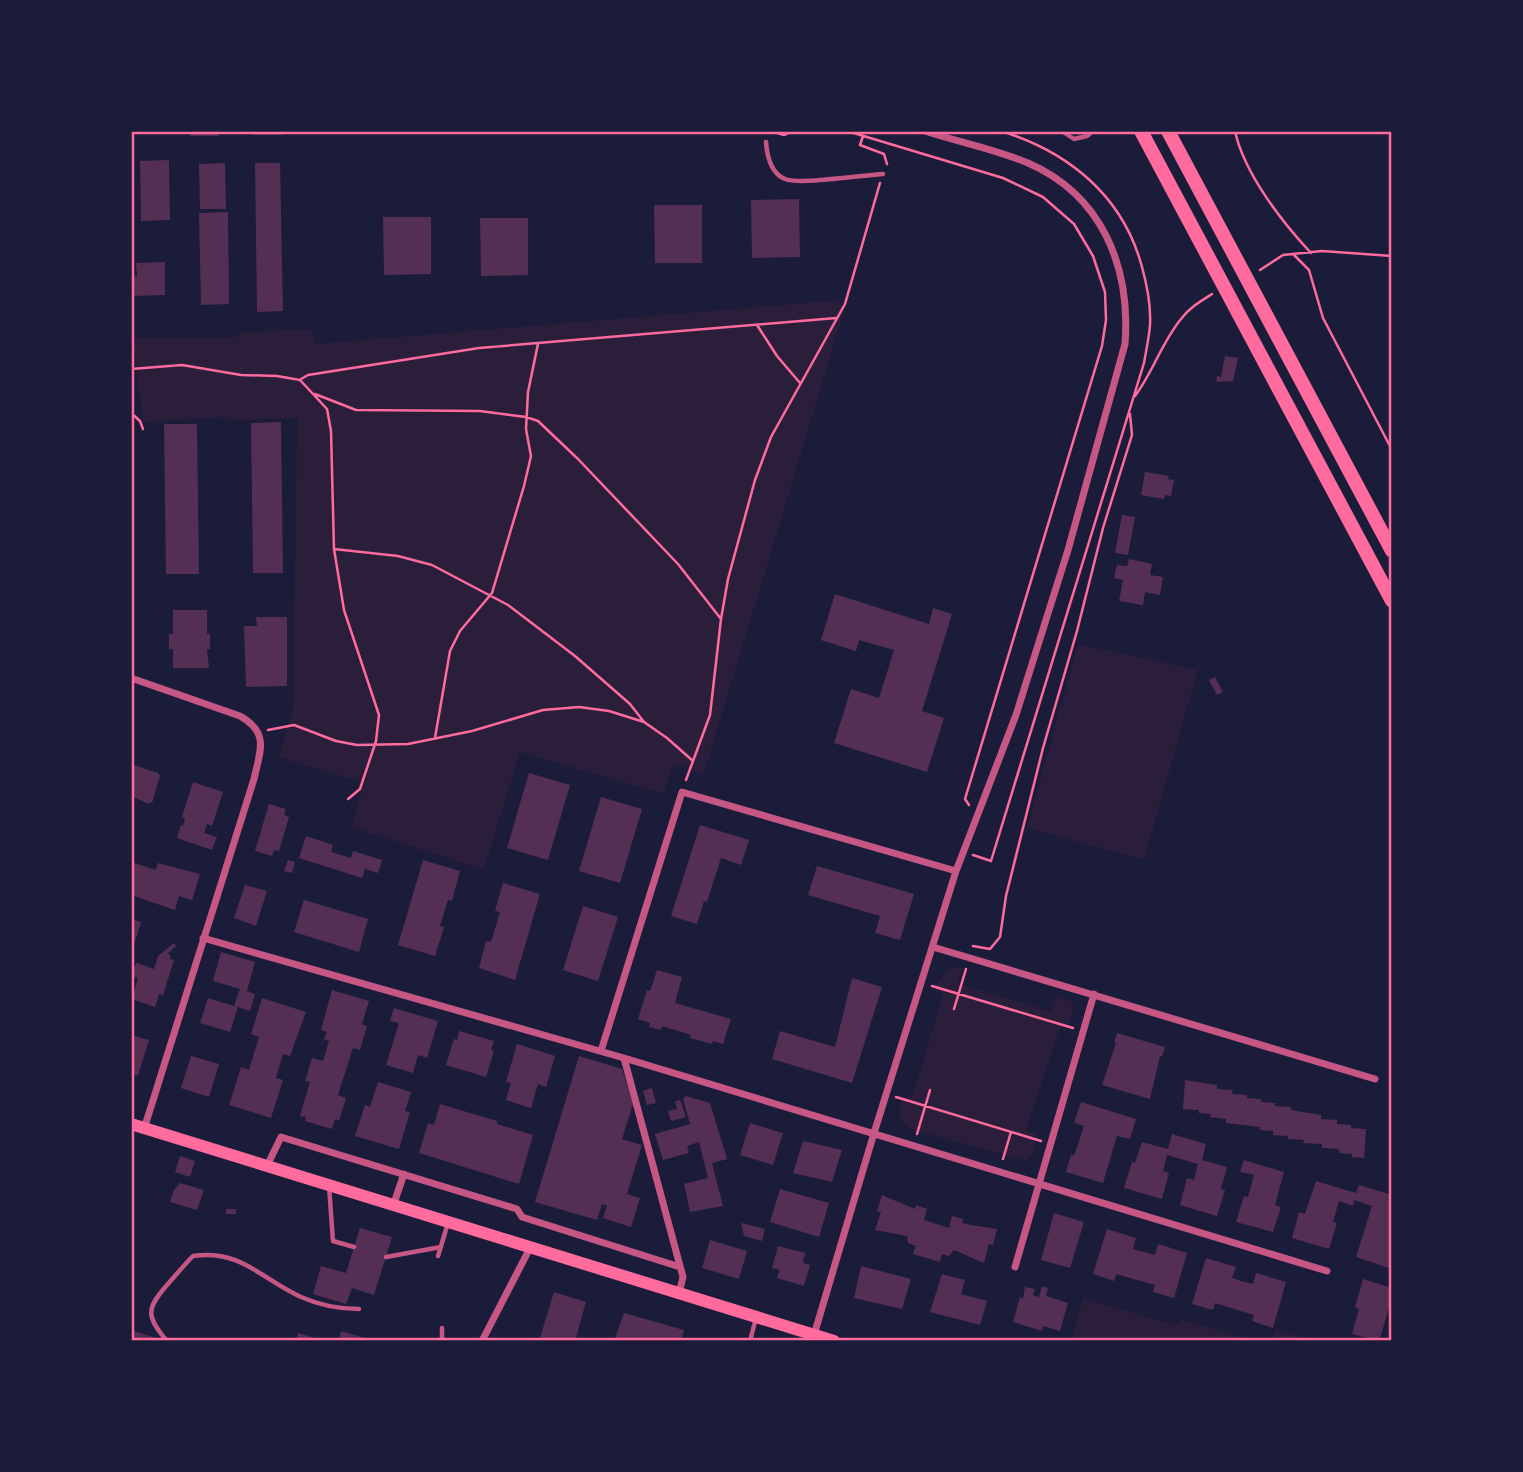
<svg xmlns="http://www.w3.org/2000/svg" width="1523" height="1472" font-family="'Roboto Serif',serif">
	<rect width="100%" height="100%" fill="#1b1b3a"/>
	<path fill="#2a1e3b" d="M840,300L844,311L704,774L674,764L663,794L520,752L484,870L351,827L364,783L278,757L293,710L297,418L225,421L224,417L143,422L132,338L237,337L239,332L311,330L316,344Z
		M1078,644L1198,670L1144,860L1027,828Z
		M951,968H962L958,984L1050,1011L1056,995L1072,1002L1074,1009L1067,1029L1060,1027L1026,1130L1038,1135L1032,1155L1027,1161L914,1130C896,1122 897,1112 903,1095L912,1098L943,994L935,990C938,980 943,975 951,968Z
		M1083,1298L1178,1326L1180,1319L1256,1341H1071Z
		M1275,1330L1316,1341H1271Z"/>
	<path fill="#542f53" d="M190,131H219V136H190Z
		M253,131H282V135H253Z
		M169,160L170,220L141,221L140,161Z
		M225,163L226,209H200L199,164Z
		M255,163H280L283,311L257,312Z
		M799,199L800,257L752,258L751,200Z
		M654,205H702V263H655Z
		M228,212L229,304L201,305L199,213Z
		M383,217H431V274L384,275Z
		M480,218H528V275L481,276Z
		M165,262V295L131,296V277L137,276L136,263Z
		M1225,356L1238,358L1233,381L1216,382L1217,376L1221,377Z
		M281,422L283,573H253L251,423Z
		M164,424H197L199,574H166Z
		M1145,472L1169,476L1168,479L1174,480L1171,496L1165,495L1164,499L1141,495Z
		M1122,515L1135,517L1128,555L1115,553Z
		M1129,559L1152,564L1150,575L1163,577L1160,595L1145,592L1143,605L1119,601L1123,580L1114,578L1117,565L1127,566Z
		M835,594L929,624L933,608L952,614L922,711L944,718L927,772L834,743L851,689L879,698L894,650L859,640L856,651L821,640Z
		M173,610H207V634H210V649H207L209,668H173V649H169V634H173Z
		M256,617H287V686L246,687L244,626H257Z
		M1215,677L1223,692L1217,695L1209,680Z
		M131,764L158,773L160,776L152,803L149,802V804L131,796Z
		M529,773L570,785L548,860L507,848Z
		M193,782L223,792L212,826L207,824L204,833L217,837L212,850L177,838L181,825L183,826L185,818L182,817Z
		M601,797L642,809L620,883L579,871Z
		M269,804L286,809L284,815L289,817L279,851L274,850L272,856L255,851Z
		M700,825L749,840L741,865L721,858L707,902L704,901L697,924L671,916Z
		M306,836L333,845L331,852L351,858L353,851L382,860L378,873L365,869L362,878L299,858Z
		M288,860L295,862L292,873L284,871Z
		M423,860L460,871L452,901L448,900L440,926L444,927L435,956L398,945Z
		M131,862L156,870L158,863L200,874L192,900L179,896L175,910L131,895Z
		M817,866L914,894L900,940L875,933L880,916L808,895Z
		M503,883L540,894L515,980L479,968L486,941L491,942L500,912L495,911Z
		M245,885L267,891L256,926L234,918Z
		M304,900L368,919L359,952L294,932Z
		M583,906L618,917L598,981L563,970Z
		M131,919L141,922L135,942L131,941Z
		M174,943L176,946L168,953L171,957L169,959L174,960L163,995L159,994L155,1007L132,999L138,978L131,976V970L137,963L154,969L158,956Z
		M221,952L255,962L247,991L255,994L250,1011L238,1007L230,1032L200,1023L208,998L234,1006L240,989L213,981Z
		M657,970L682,977L675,1003L731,1019L723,1044L713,1041L712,1044L690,1038L691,1035L662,1026L661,1030L649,1027L650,1023L638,1019L647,990L650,991Z
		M852,978L882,987L852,1083L772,1059L780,1031L835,1047Z
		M332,990L369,1001L362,1024L367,1026L360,1050L353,1048L338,1095L346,1098L339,1121L335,1119L332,1129L305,1121L306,1117L300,1116L310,1082L305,1081L312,1058L323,1061L329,1041L324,1039L327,1032L321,1030Z
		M262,998L306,1012L290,1056L283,1054L276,1078L283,1080L271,1118L229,1105L241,1067L249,1070L259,1037L251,1034Z
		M394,1008L438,1021L427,1058L418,1055L413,1073L386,1065L399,1023L390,1021Z
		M459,1031L494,1041L491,1050L494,1051L486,1077L446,1065L454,1039L457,1040Z
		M1117,1033L1165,1047L1162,1057L1160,1056L1150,1099L1102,1085L1116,1043H1114Z
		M131,1035L149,1040L138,1076L131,1074Z
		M517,1044L555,1056L546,1087L538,1084L531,1108L506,1100L511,1083L506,1082Z
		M191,1056L219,1064L209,1097L181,1088Z
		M579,1056L622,1069L633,1104L622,1139L642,1145L627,1194L640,1198L631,1227L603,1218L607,1206L602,1204L597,1220L535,1202Z
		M1185,1080L1217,1085V1089L1233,1090L1232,1094L1247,1095V1098L1261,1099V1102L1275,1103V1106L1291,1107V1110L1321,1115V1119L1337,1120V1124L1351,1125V1128L1366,1129L1364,1158L1352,1157V1154L1339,1153V1149L1322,1148V1144L1303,1143L1304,1140L1288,1139V1136L1273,1135V1131L1259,1130L1260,1127L1226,1123V1119L1210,1117L1211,1114L1199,1113V1110L1183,1109Z
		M378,1082L411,1092L405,1111L410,1112L399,1149L355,1136L365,1105L370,1107Z
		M652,1088L656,1103L647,1105L643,1091Z
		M686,1096L710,1103L727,1159L712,1163L723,1206L690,1212L684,1184L708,1178L699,1142L687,1146L689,1153L663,1160L655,1134L690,1124L683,1099Z
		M680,1100L686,1117L671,1121L668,1111L677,1109L675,1101Z
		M1081,1102L1136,1119L1130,1139L1117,1136L1103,1183L1066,1172L1071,1155L1074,1156L1084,1126L1074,1123Z
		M440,1104L497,1121V1124L533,1135L519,1184L419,1153L428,1123L434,1125Z
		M750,1123L783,1133L773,1165L740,1155Z
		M1172,1134L1206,1144L1202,1160L1227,1167L1221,1189L1225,1190L1217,1216L1180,1205L1187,1178L1194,1180L1198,1164L1167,1155L1163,1171L1169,1173L1162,1199L1124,1188L1132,1162L1135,1163L1142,1142L1168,1149Z
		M803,1141L842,1150L832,1182L793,1173Z
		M180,1156L195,1161L190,1177L175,1172Z
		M1244,1160L1284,1172L1275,1205L1281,1207L1273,1232L1236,1222L1244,1196L1248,1197L1254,1175L1240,1172Z
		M1316,1181L1356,1193L1359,1185L1392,1195V1269L1356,1257L1372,1206L1354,1200L1353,1206L1339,1201L1333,1222L1337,1223L1329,1249L1292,1238L1299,1212L1305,1214Z
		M180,1183L204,1190L197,1210L170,1202L174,1190Z
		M780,1189L829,1203L819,1237L770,1222Z
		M882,1195L915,1209L916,1205L927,1209L924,1220L949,1228L952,1216L963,1219L962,1223L971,1225L997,1229L993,1245L989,1244L984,1263L954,1250L949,1256L942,1254L940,1262L913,1254L916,1246L908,1243L907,1236L875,1230L881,1212L877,1211Z
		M226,1209H236V1214H226Z
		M1054,1213L1084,1222L1070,1268L1041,1260Z
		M741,1223L765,1229L762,1241L744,1236Z
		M360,1228L392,1237L374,1295L352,1288L346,1304L313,1294L321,1266L346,1273Z
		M1107,1229L1136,1238L1133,1249L1155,1255L1158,1244L1187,1253L1174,1298L1153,1292L1155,1285L1116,1274L1114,1281L1093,1274Z
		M710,1240L747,1251L739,1279L702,1268Z
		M778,1246L805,1253L803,1263L810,1265L804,1286L777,1278L780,1270L772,1268Z
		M1206,1258L1236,1267L1232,1278L1241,1281L1253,1284L1256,1273L1286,1282L1273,1328L1252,1321L1254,1315L1215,1303L1213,1310L1192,1304Z
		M861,1266L911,1279L902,1309L854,1298Z
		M942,1274L965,1280L961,1294L987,1301L980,1325L930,1312Z
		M1363,1279L1392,1288V1298L1379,1341L1352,1334L1359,1309L1355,1307Z
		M1042,1286L1048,1288L1046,1296L1068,1303L1060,1331L1043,1326L1042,1331L1013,1322L1020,1297L1023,1299L1025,1287L1035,1289L1033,1295L1039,1297Z
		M554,1292L586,1302L575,1341H539Z
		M624,1313L684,1330L681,1341H614Z
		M131,1330L156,1338L155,1341H131Z
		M341,1331L372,1340V1341H339Z
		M298,1333L322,1340V1341H296Z"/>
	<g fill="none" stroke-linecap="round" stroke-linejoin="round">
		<path stroke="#ff6b9d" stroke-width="2.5" d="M771,131L784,135L793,131
			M847,131L1003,178L1043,197L1074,224L1093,256L1105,292L1106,320L1102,346L965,799L969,805
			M1235,131C1244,173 1282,222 1311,253
			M863,136L860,145L884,154L887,164
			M1294,255L1309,270L1323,318L1392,450
			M1260,270L1283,255L1322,251L1392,256
			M757,325L777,356L800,383
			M131,369L182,365L241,375L277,376L300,380L327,409L331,431L334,549L344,610L379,715L376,741L360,789L348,799
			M301,379L308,375L479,348L836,318
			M315,394L356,410L480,411L526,417L538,421L578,459L678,564L721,619
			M1135,396C1153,372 1162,342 1181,319C1189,308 1201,301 1212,294
			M131,413L140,421L143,429
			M334,549L398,556L432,565L508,605L575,656L630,704L644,722
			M268,730L294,725L336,741L357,745L408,744L472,731L543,710L579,707L609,711L644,722L667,738L693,761L686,780
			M435,738L450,651L460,631L492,593L524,486L531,456L526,429L528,392L538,344
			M693,761L710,715L721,619L728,579L755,480L771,437L845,304L880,183
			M973,855L991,861L1144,363C1146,351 1149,338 1150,325C1151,306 1147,285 1142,267C1123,196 1069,152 1001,131
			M973,946L990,949L1000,937L1006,896L1043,748L1077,631L1103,528L1132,435L1130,414
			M932,986L1073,1028
			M954,1009L966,969
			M896,1097L1041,1141
			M917,1134L930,1090
			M1003,1159L1011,1132"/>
		<path stroke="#c65784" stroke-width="4.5" d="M1062,131L1074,139L1087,136L1093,131
			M766,142C767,155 770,173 785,179C800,185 864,175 883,174
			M329,1186L333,1241L354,1247
			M438,1256L448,1223
			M386,1257L441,1247
			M442,1328V1341
			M167,1341C146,1316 146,1309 167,1285C176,1275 184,1265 193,1256C241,1249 261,1279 301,1297C319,1305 339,1309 359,1309
			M750,1341L756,1318"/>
		<path stroke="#c65784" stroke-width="7" d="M131,678L240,716C270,733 260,751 254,779L144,1129
			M203,938L624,1058L1327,1271
			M933,947L1375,1079
			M601,1051L682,792L956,871
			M624,1058L683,1277L679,1293
			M267,1166L281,1137L517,1209L522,1217L680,1267
			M393,1206L404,1174
			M1015,1267L1094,994
			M814,1335L874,1133L956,871L1016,715L1068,550L1125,344C1131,267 1102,195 1028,163C995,149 958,142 925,131
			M482,1341L531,1246"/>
		<path stroke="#ff6b9d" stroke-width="12" d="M131,1124L834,1341"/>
		<path stroke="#ff6b9d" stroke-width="14" d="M1141,131L1392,601
			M1168,131L1392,551"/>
	</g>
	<rect width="1523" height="1472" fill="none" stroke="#1b1b3a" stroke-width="266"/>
	<rect x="133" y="133" width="1257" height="1206" fill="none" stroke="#ff6b9d" stroke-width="2.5"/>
</svg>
